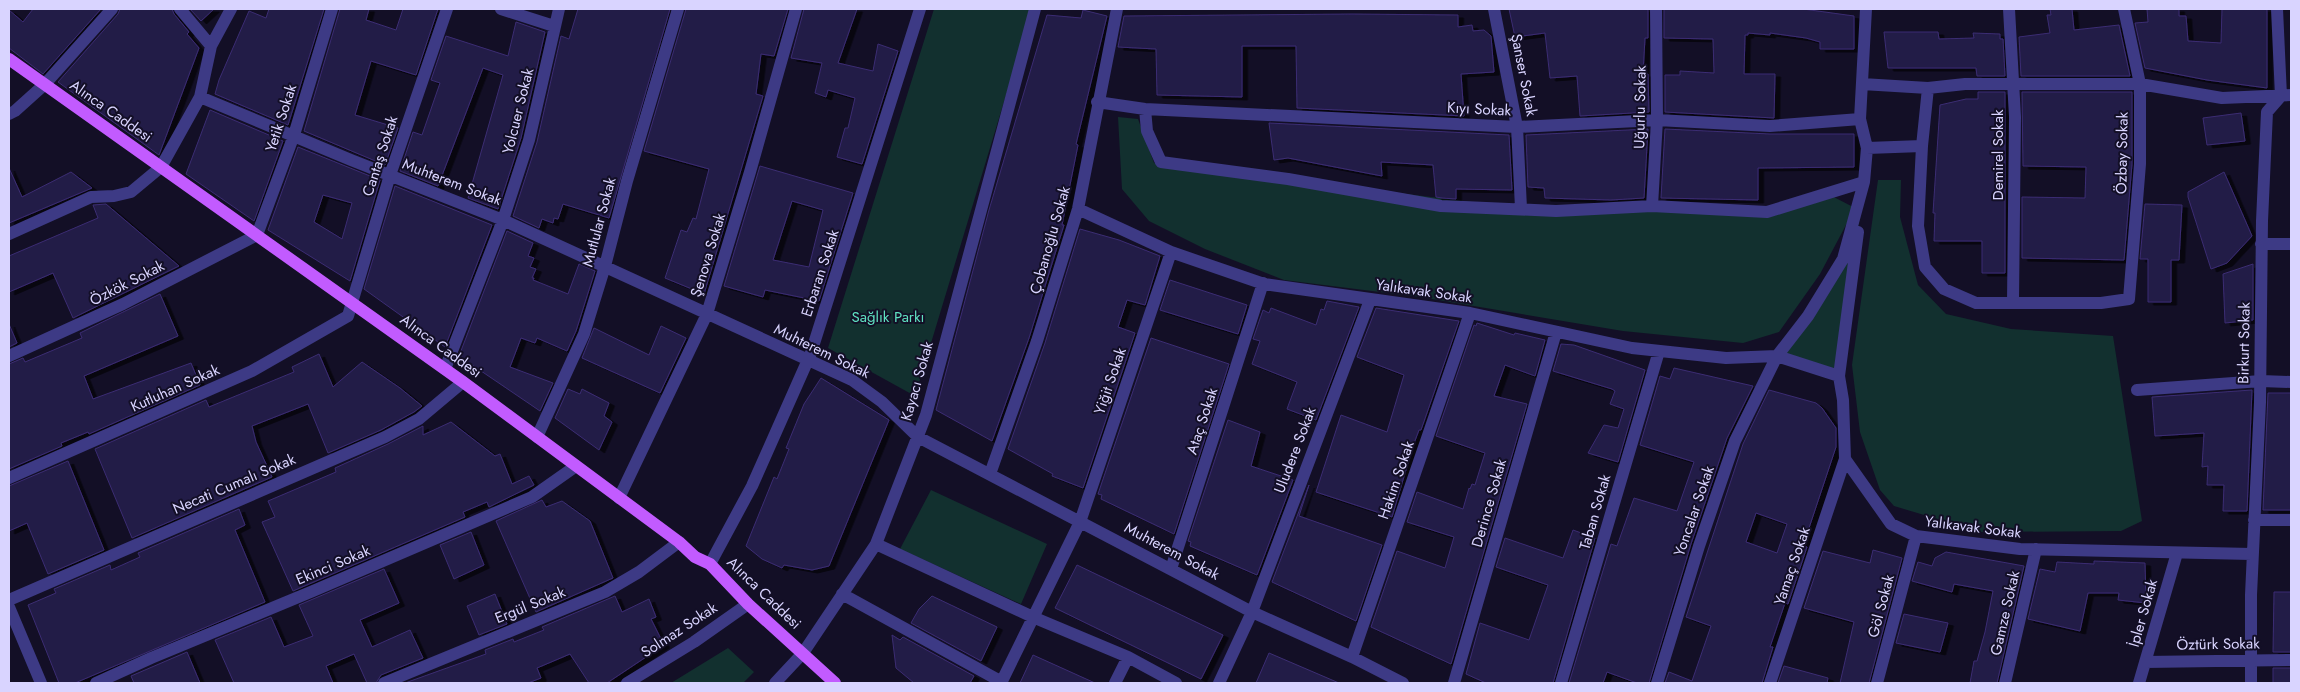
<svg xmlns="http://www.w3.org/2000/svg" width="2300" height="692" font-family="Jost,sans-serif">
	<defs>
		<filter id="shadow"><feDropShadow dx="5.5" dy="3" stdDeviation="0" flood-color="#0009"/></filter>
	</defs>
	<rect width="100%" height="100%" fill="#130f26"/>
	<path fill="#12302f" d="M934,9H1032L915,396L828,348Z
		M1118,117L1138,119L1154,163L1521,208L1767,212L1828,194L1855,208L1820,274L1779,332L1743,343L1623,331L1420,297L1284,280L1205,249L1149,221L1122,189Z
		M1878,180H1901L1900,217L1918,285L1946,314L2011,329L2113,336L2142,521L2121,531L1981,532L1894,506L1880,490L1860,432L1852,365Z
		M1864,182L1839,376L1777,356L1843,259Z
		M931,490L1047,544L1021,604L900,549Z
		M728,648L754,672L743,683H671Z"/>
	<path fill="#241b47" stroke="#3b2d73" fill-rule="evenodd" filter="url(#shadow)" d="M33,9H101L43,74L9,48V10L23,22Z
		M120,9H172L174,14L189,32L187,34L199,48L159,155L58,82L118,14Z
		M190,9H214L201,21Z
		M269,9H324L288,125L215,94L219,80L249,11L266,18Z
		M340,9H369L366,20L396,30L403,9H438L416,75L371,61L355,115L398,128L385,165L304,131Z
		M578,9H670L609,218L563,204L558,219L554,218L553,223L542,219L539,228L513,216L537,142L561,36L569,39Z
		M686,9H788L774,56L761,54L756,94L763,96L704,294L665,278L681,230L687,232L693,218L696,219L709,169L644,151Z
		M804,9H857L838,63L873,71L878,44L898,51L862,164L837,157L845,128H848L855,98L828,90L826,97L815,93L822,63L791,58Z
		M1509,9H1648V38H1645L1643,74H1648L1649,112L1580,116L1577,76L1550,78L1545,33L1515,37Z
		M1664,9H1803L1854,16V49H1820V42L1806,38L1770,33V35L1748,33V35H1745L1744,74H1775L1774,118L1665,112V75H1680V71L1714,73L1713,39L1664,38Z
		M2050,9H2072L2074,30L2119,25L2130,76H2021L2019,37L2050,33L2047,15H2051Z
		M2147,9H2179V16H2186L2188,41L2221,43L2222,9H2267V88L2207,80L2145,68L2135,23L2148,22Z
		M1083,10L1107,16L1076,144L1078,145L1062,225H1064L1029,338L992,441L936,410L989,210L1047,15L1081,18Z
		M1353,14L1458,15V27L1472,25L1473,31L1484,30L1491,36L1494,72L1461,74L1464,116L1297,108L1296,46H1242V97L1157,95L1156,49L1118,47L1124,16Z
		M516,22L545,32L521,138L498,209L468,198L503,75L483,68L438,186L400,171L413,132L422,135L440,83L431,80L446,36L508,56Z
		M1884,32H1938L1939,39L1974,38L1973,33L2000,34V39H2003L2005,76H1977L1976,68H1888Z
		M1978,92H2005V273H1982V241H1934L1935,213H1933L1940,105L1966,99H1978Z
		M2022,92H2132V164L2124,260L2022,258V197L2085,198L2086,167L2023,166Z
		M210,110L283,141L254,221L186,174Z
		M2241,113L2245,141L2207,145L2203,118Z
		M1269,123L1509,135L1512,190L1456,189V199L1442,198L1436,197L1433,165L1381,162L1382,176L1288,158L1274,160Z
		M1648,129L1644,198L1611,200L1545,198L1544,188L1528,187L1526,135Z
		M1665,129L1770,134H1854V167L1758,168V200L1661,198Z
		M298,147L380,180L350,281L268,230ZM323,195L352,203L342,239L314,222Z
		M760,166L853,193L819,301L765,290L763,297L724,286ZM792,201L823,210L809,267L773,260Z
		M9,168L22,197L71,172L92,188L9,223Z
		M2224,172L2252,236L2227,263L2211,269L2188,197V192Z
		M395,186L492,225L445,347L364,289Z
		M106,204L179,266L73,318L53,273L9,292V256L98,218L93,205Z
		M2145,204L2182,205L2179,260H2171V302H2148V259H2140Z
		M1080,229L1119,240L1160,256L1145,305L1127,300L1118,327L1135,333L1083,488L1052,476L1053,474L1008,449L1045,343Z
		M507,231L533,243L528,256L534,258L530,267L536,269L532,278H534L533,280L568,294L579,264L595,271L576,331L567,351L537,338L535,343L521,338L510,367L553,383L540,411L459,356Z
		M2253,264V320L2225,323L2223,274Z
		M1170,280L1247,305L1238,334L1160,310Z
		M160,294L178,336L84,376L93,399L191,363L200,385L89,434L88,432L61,443L62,446L9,469V364L23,358L25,362L82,338L80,333Z
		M1327,301L1359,307L1316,420L1287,409L1297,382L1252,364L1260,341L1253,339L1263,310L1269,313L1271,308L1316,325L1321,309L1324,310Z
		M1376,308L1459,321L1421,430H1419L1413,446L1392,517L1316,492L1341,415L1387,432L1404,375L1357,357Z
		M1477,323L1514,335L1515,333L1545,340L1535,376L1505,365L1494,396L1527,404L1451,664L1371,627L1397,551L1445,568L1454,537L1407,522L1417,492L1463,509L1469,488L1470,489L1472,484L1475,485L1485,453L1436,436L1474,325L1476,326Z
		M9,324L17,343L9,347Z
		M661,326L686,338L660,393L582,358L594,328L649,355Z
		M1151,338L1229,364L1174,534L1101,499L1102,495L1098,494Z
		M1561,344L1574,345L1645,370L1618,462L1588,453L1604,425L1618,428L1624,409L1610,404L1615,391L1612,389L1553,371Z
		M319,354L333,387L362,362L400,388L422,406L414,412L381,430L328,453L308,404L252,426L256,442L272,477L132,538L95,449L206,400L209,407L294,372L292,367Z
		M1674,368L1753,386L1727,438L1691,544L1649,683H1637L1607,672L1603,683H1569L1611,544L1617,546L1634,498L1677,511L1694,462L1640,445L1660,376L1670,379Z
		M821,378L889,420L829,566L812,570L784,565L782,568L762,559L746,546L774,477L777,479L789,449L786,448L804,404Z
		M568,389L580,394L582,389L609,403L604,416L612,422L599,450L555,418Z
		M1769,390L1816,403L1822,408L1836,428V447L1803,546L1807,547L1788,604L1785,603L1770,647H1773L1762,683H1665L1669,672L1692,681L1711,626L1686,617L1743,444ZM1756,513L1787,524L1777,553L1746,542Z
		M2252,390L2247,511H2223L2224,485H2207L2208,466L2202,467L2204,433L2155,436L2152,397Z
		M2268,393H2291V510H2263Z
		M1228,420L1260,432L1251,466L1293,480L1257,575L1190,546L1191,542L1188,541Z
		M451,422L495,456L500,454L512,484L529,476L534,485L489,507L487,502L463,512L465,517L293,591L262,522L275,517L268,501L336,472L335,468L388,444L423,426V435Z
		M68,461L104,550L48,574L27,523L9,531V486Z
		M1309,485L1299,516L1382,545L1356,621L1272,582Z
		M542,500L546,507L562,501L590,521L613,578L536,612L496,521Z
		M239,509L245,525L235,530L265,602L75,683H59L28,605L56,593L54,589L110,565L111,570L140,557L138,553Z
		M1573,530L1595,538L1553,683H1486L1466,674L1480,623L1529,640L1548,585L1496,567L1505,538L1563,558Z
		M471,532L484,565L454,579L440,545Z
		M1873,550L1902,558L1869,683H1840L1854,622L1804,608L1823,551L1870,563Z
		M1946,552L2024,566L1997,683H1970L1974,661H1977L1985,632L1993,591L1954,584L1952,592L1912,581L1918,562L1932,566L1935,558Z
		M2094,561L2145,563L2146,603L2118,600L2119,593H2088L2080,631L2028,619L2040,569L2055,572L2057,562L2094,564Z
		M1077,565L1223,635L1201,679L1055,608Z
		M384,569L399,603L360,620L372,647L410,630L423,658L381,675L376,683H367L354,654L326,666L333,683H234L215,640L271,617L284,647L313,636L299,605Z
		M2274,592H2291V652H2273Z
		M495,594L507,624L479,635L467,606Z
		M615,596L622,612L649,599L656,617L651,619L664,645L607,683H589L570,654L537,668L541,678L528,683H405L486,654L485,650L513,639L514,642L544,630L542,627Z
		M932,596L997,627L981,661L911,623L919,609Z
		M1904,614L1948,623L1940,652L1896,643Z
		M892,635L900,640L903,637L974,676L970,683H914L896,668Z
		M187,652L200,683H134L131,676Z
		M1269,653L1339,683H1256Z
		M1033,655L1095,683H1020Z
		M1784,666L1828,678L1827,683H1778Z
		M2273,668H2291V683H2273Z"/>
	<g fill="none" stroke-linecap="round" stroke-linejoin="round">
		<path stroke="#3d3a85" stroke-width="12" d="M180,9L211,46
			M501,9L554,26
			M1494,9L1517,127L1521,208
			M2009,9L2015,117L2013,302
			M2124,9L2140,84V164L2129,299L2101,303H1976L1944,289L1925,267L1918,226L1922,146L1928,88L1965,84H2140L2222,98L2291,95
			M1862,84L1928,88
			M200,97L351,160L503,220L852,380L882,402L918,437L1252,612L1352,657L1403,683
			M1097,102L1145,109L1517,127L1657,120L1770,126L1860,119
			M1145,109L1147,131L1161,162L1288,179L1441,206L1556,211L1652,206L1767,212L1864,182L1867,148L1860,119L1866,9
			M9,114L15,111L45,84L112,9
			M1867,148L1922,146
			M1652,206L1657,120L1656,9
			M1078,209L1171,252L1264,284L1470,313L1632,348L1726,358L1777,356L1808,316L1843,259L1864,182
			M1858,232L1839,376L1843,400L1845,459L1891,524L1916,536L2020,549L2252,554
			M9,234L91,197L114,196L131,192L161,167L200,97L211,46L231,9
			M2261,244H2291
			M9,356L123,304L257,235L294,135L332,9
			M445,369L503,220L529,140L559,9
			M2137,390L2261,381L2291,382
			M537,437L584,334L605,266L627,181L678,9
			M990,474L1037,341L1078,209L1117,9
			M9,478L252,371L348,316L390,175L447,9
			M619,498L707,314L750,172L796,9
			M2254,520H2291
			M876,544L1035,618L1128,657L1176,683
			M710,564L752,486L811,353L920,9
			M1171,569L1263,283
			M842,594L1002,682
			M9,600L385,437L419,419L463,382
			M9,607L41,683
			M1352,657L1470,313
			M2145,662L2291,660
			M96,683L151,658L313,591L532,497L576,466
			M384,683L605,592L639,572L679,542
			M627,683L694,642L748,604
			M775,683L803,653L876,544L926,415L1035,9
			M1001,683L1080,522L1171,252
			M1115,683L1128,657
			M1219,683L1252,612L1370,300
			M1454,683L1556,332
			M1561,683L1659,351
			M1657,683L1699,546L1735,441L1777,356L1839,376
			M1770,683L1845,459
			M1877,683L1916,536
			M2005,683L2036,549
			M2139,683L2177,553
			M2251,683V595L2260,402L2262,221L2267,112L2281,96L2277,9"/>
		<path stroke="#c25bff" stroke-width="12" d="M9,59L463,382L679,542L695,557L710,564L748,604L835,683"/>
	</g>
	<g text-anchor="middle" stroke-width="4" stroke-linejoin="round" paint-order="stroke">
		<g font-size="15" fill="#d9d4ff" stroke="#130f26">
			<text transform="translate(1524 75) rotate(79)" y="5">Şanser Sokak</text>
			<text transform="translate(1640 107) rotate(-89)" y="5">Uğurlu Sokak</text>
			<text transform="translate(1479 109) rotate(3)" y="5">Kıyı Sokak</text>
			<text transform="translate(111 111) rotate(35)" y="5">Alınca Caddesi</text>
			<text transform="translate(518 111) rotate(-76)" y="5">Yolcuer Sokak</text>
			<text transform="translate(281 118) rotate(-72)" y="5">Yetik Sokak</text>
			<text transform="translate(2122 153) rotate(-89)" y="5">Özbay Sokak</text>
			<text transform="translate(1998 155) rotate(-90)" y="5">Demirel Sokak</text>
			<text transform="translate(380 156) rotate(-72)" y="5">Cantaş Sokak</text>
			<text transform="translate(452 182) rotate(21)" y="5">Muhterem Sokak</text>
			<text transform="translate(599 222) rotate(-75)" y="5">Mutlular Sokak</text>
			<text transform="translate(1050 240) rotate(-74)" y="5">Çobanoğlu Sokak</text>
			<text transform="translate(708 255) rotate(-73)" y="5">Şenova Sokak</text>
			<text transform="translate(820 273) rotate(-72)" y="5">Erbaran Sokak</text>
			<text transform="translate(127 283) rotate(-27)" y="5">Özkök Sokak</text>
			<text transform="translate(1424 291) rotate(8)" y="5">Yalıkavak Sokak</text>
			<text transform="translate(2244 343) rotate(-89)" y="5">Birkurt Sokak</text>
			<text transform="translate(441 346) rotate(36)" y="5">Alınca Caddesi</text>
			<text transform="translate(822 351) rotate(26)" y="5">Muhterem Sokak</text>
			<text transform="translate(917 381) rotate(-74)" y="5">Kayacı Sokak</text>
			<text transform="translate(1110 381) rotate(-71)" y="5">Yiğit Sokak</text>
			<text transform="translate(175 388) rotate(-24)" y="5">Kutluhan Sokak</text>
			<text transform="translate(1202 421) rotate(-72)" y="5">Ataç Sokak</text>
			<text transform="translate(1295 450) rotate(-69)" y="5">Uludere Sokak</text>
			<text transform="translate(1396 480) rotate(-71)" y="5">Hakim Sokak</text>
			<text transform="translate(234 484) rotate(-23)" y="5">Necati Cumalı Sokak</text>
			<text transform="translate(1489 503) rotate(-74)" y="5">Derince Sokak</text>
			<text transform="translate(1694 511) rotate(-71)" y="5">Yoncalar Sokak</text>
			<text transform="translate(1595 512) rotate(-74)" y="5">Taban Sokak</text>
			<text transform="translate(1973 527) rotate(7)" y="5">Yalıkavak Sokak</text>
			<text transform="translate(1172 551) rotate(28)" y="5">Muhterem Sokak</text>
			<text transform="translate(333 565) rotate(-23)" y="5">Ekinci Sokak</text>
			<text transform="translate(1792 566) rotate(-71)" y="5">Yamaç Sokak</text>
			<text transform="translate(764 593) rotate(44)" y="5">Alınca Caddesi</text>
			<text transform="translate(530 605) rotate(-22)" y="5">Ergül Sokak</text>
			<text transform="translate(1881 606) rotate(-75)" y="5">Göl Sokak</text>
			<text transform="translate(2005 613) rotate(-77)" y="5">Gamze Sokak</text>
			<text transform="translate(2143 613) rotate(-74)" y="5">İpler Sokak</text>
			<text transform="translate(679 630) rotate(-33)" y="5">Solmaz Sokak</text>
			<text transform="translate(2218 644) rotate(-1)" y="5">Öztürk Sokak</text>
		</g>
		<g font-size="15" fill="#5fe0c0" stroke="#130f26">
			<text x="888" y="322">Sağlık Parkı</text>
		</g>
	</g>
	<rect width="2300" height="692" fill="none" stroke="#d9d4ff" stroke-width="20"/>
</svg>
